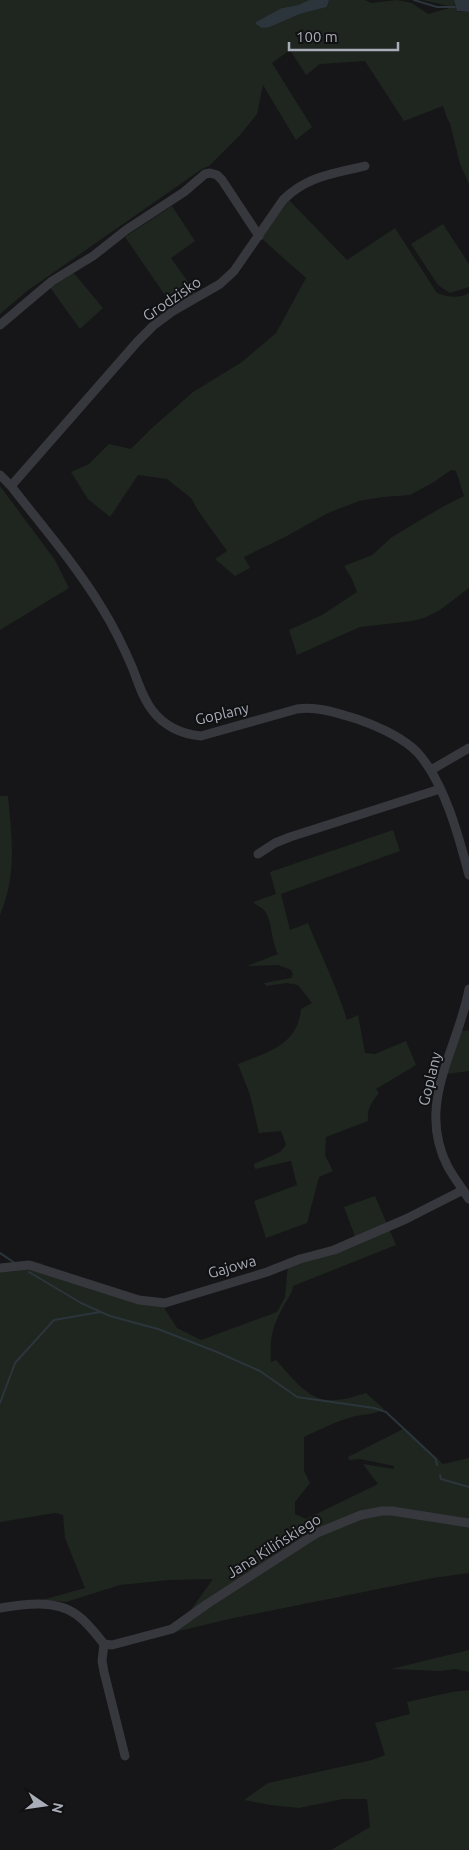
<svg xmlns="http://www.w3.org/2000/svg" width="469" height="1850" font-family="Ubuntu,sans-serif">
	<rect width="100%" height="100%" fill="#161618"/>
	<path fill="#1e261f" d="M0,0H309L298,5L282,8L270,27L300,14L327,7L329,0H365L371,3L397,0L412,3L428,14L453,7L422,0H454L455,7L459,12H469V184L460,164L450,123L447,118L443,106L404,121L365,61L320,64L306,75L290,50L272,63L312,127L296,140L263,85L257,114L240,135L209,166L202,169L27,291L0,314Z
		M288,199L347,260L395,228L437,293C448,297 458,299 469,293V588L440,610L424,618L412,621L360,627L297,655L289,630L322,615L357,592L352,579L344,566L372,555L392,537L444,506L464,496L456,471L451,470L434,482L410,495L383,497L359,501L328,513L285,537L244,557L250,568L235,576L215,559L227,551L199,512L191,498L167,479L138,475L110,517L88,499L71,472L89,464L109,444L131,449L152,428L193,392L242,362L276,333L306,278L261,238Z
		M172,206L195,241L171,258L196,293L173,307L125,237Z
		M443,224L469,264V287L450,293L438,285L411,244Z
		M73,272L103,308L80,329L49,286Z
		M0,486L55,560L69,588L0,630Z
		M0,796H8C12,839 17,874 0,915Z
		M393,830L400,851L281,894L290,930L308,923C321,955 337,987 347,1020L358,1015L365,1053L375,1054L406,1041L416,1065L376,1089L379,1093C371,1103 367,1108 368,1121L326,1137L325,1155L333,1171L319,1177L307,1223L266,1238L254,1201L297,1185L291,1161L255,1169L254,1164L280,1152L286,1145L281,1131L259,1133L250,1095L238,1064C268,1052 298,1045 301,1009L312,1003L298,985L287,983L266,986L264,983L291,978L293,974L291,970L278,965L247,966L278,954C271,941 272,918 264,910C261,907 256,905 253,902L276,894L270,872Z
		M469,1030V1071L447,1074L461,1031Z
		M375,1196L396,1245L293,1286C292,1295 285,1302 281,1311C271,1330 270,1340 271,1362L276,1360C292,1377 309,1403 335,1400C345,1400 356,1396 366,1393L384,1409C374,1415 363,1414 352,1417C335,1422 320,1429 304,1437V1471L310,1483L295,1502V1514L306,1519L378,1484L363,1464L394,1469V1466L360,1459L349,1460L348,1457L405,1428L443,1464L469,1458V1573L433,1578L229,1619L175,1632L213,1579L169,1580L120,1585L66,1602L42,1600L85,1588L65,1538L63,1515L55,1513L0,1522V1270L14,1269L8,1263L32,1261L43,1264L41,1270L163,1306L177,1328L201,1340L277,1312L285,1297L288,1264L357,1242L344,1207Z
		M469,1650V1672L455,1669L440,1671L391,1669Z
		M469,1690V1850H331L370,1827L367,1799H343L299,1808L270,1805L244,1800L268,1783L372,1760L385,1755L375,1723L410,1714L407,1702L452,1692Z"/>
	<path fill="#2c353c" d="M309,0H329L327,7L300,14L270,27L262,28L256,24V22L282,8L298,5Z
		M454,0H469V12L457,11Z"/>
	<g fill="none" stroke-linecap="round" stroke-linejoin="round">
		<path stroke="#2c353c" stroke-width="2" d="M414,0L437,7H455
			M0,1253L15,1263
			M29,1272L81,1303L110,1316L158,1329L217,1352L260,1371L297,1397L374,1408L386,1412L436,1459L437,1465
			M0,1403L15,1363L54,1320L100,1312
			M440,1475L441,1479L469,1487"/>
		<path stroke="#37383d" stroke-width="9" d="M0,325L52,281L93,256L126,230L184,192L205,174L210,173L217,175L222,180L259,236
			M0,475L11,486C42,526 76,565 102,608C114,627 124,648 133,669C138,683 143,698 152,710C164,726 181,734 201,736L297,709C318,706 337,713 357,719C377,726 402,737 417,752C444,781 459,837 469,875
			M11,486L138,341L153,326L173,311L220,284L234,271L283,200C307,176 333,174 365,166
			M431,770L469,748
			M258,854L275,843L290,837L440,789
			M469,989C458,1050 415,1104 448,1167C454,1178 462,1188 469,1199
			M0,1268L29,1265L139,1300L165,1303L267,1272L300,1259L334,1250L406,1219L463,1190
			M0,1608C24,1604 56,1599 77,1615C88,1623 96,1634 104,1644L112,1645L172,1629L207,1604L317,1533L361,1515L382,1511H392L469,1523
			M104,1644L102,1661L104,1672L125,1756"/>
	</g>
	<g text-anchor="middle" stroke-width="4" stroke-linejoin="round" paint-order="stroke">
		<g font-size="15" fill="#a8adb8" stroke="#111113">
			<text transform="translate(172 299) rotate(-34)" y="5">Grodzisko</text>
			<text transform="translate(222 714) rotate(-13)" y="5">Goplany</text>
			<text transform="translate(430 1079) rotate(-76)" y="5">Goplany</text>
			<text transform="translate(232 1267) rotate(-16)" y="5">Gajowa</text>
			<text transform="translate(274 1546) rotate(-32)" y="5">Jana Kilińskiego</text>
		</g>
	</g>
	<g transform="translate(45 1805) rotate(103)" stroke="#111113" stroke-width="4" paint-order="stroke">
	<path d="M0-4L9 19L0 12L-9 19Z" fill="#a8adb8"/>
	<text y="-8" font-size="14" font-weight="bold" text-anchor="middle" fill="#a8adb8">N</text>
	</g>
	<path d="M289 42v8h109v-8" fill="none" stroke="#a8adb8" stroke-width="2.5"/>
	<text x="296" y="42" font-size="15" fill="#a8adb8" stroke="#111113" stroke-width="4" paint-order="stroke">100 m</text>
</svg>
